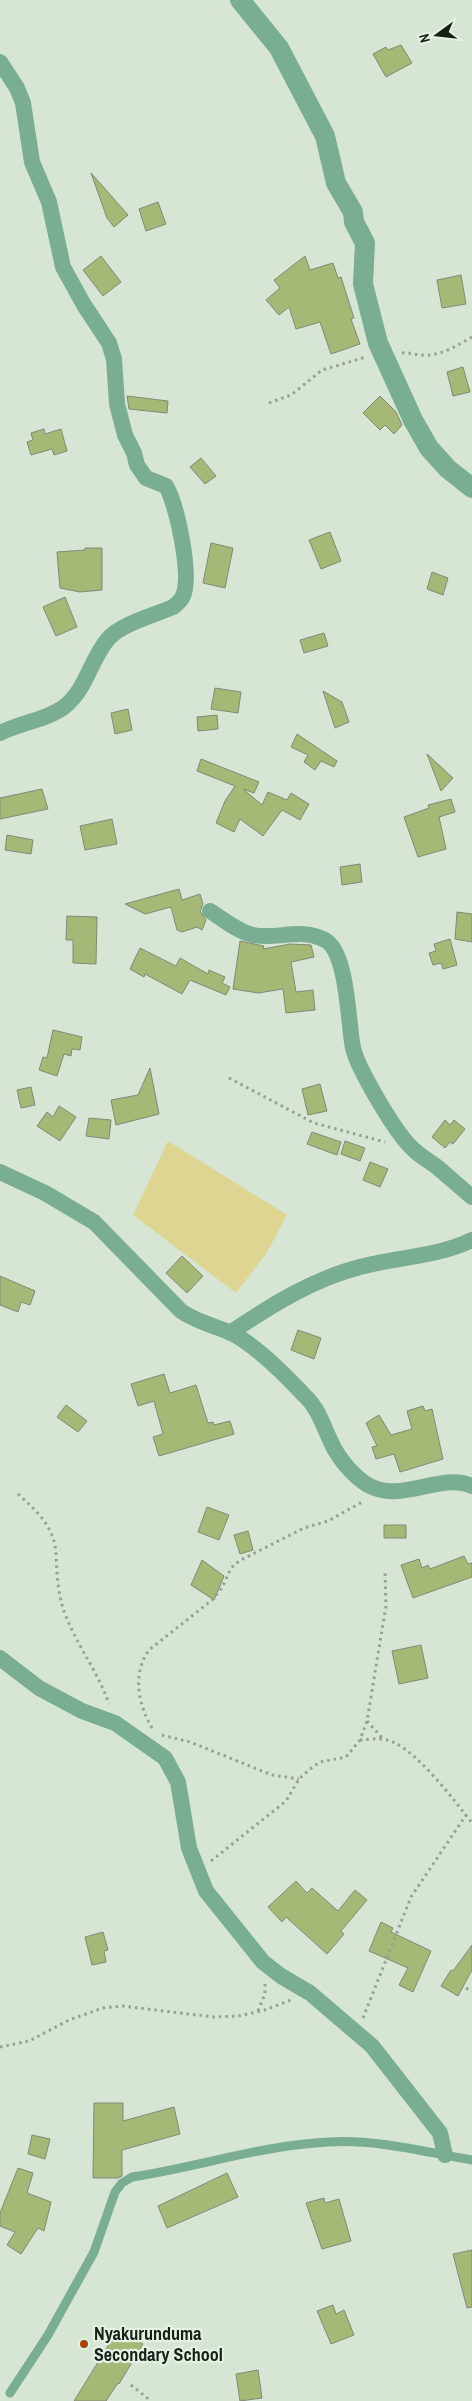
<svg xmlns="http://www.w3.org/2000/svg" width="472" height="2401" font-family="'Archivo Narrow',sans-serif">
	<rect width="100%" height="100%" fill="#d7e5d5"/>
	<path fill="#ddd591" d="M168,1141L287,1215L266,1254L236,1293L133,1215Z"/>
	<path fill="#a5b875" stroke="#838977" d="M401,45L412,63L386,77L373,54L386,47L388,50Z
		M91,173L128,215L114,227L107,218Z
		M158,202L166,224L146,231L139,209Z
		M101,256L121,282L103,296L83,270Z
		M305,256L310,270L333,263L338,278L341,277L354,318L351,319L360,344L331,354L320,322L296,329L289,307L279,315L266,300L280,288L274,280Z
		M461,275L466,304L442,308L437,280Z
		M463,367L470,392L453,396L447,372Z
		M127,396L168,401L167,413L129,409Z
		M380,396L396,412L402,425L394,434L385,425L380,430L363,413Z
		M44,429L45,434L61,429L67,451L54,455L52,449L31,455L27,442L33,440L31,433Z
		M201,458L216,476L205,484L190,467Z
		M330,532L341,561L321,569L309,540Z
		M211,543L233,548L225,588L203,583Z
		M85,548H102V590L80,592L60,588L57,552L85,550Z
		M432,572L448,578L443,595L427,589Z
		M65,597L77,627L56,636L43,607Z
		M324,633L328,646L304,653L300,640Z
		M215,688L241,692L238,713L211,709Z
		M323,691L342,702L349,722L335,728Z
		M128,709L132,730L115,734L111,713Z
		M217,715L218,729L198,731L197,717Z
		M297,734L337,761L334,767L321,761L315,770L304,762L308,755L291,747Z
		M427,754L453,778L441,791Z
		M201,759L259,782L254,793L243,789L262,805L268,792L287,800L291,793L309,804L300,820L282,810L263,836L240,819L234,832L216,823L225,801L235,786L197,771Z
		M42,789L48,809L0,819V798Z
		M451,799L455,812L439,817L446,849L418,857L404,817L429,808L428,805Z
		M112,819L117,844L85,850L80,826Z
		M7,835L33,840L31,854L5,850Z
		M360,864L362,882L342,885L340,867Z
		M179,889L182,900L200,894L203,904L200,911L206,920L202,930L197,927L182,932L177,930L171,907L145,914L125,904Z
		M457,912L472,914V942L455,939Z
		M67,916L97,917L96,964L73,963V940H66Z
		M450,939L457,965L443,969L441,963L433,965L429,953L436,951L434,944Z
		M240,941L264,946L263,949L290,944L311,945L314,957L291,962L296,992L313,990L315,1010L286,1013L283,989L258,993L233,989Z
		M140,948L176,966L180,958L208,974L209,970L225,977L222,983L230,987L226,995L190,980L182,994L145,974L144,977L130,969Z
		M53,1030L82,1037L80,1050L72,1049L71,1056L64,1054L57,1076L39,1070L43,1057L47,1058Z
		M150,1068L159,1114L116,1125L111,1100L138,1095Z
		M320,1084L327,1111L308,1115L302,1089Z
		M31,1087L35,1105L21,1108L17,1090Z
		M59,1106L76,1117L60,1141L37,1126L47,1112L53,1117Z
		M89,1118L111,1120L109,1139L86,1136Z
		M445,1120L450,1125L454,1120L465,1129L453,1144L450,1142L445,1148L432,1137Z
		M312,1132L341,1142L337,1155L307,1144Z
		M345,1141L365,1148L360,1161L341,1154Z
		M370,1162L388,1169L380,1187L363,1180Z
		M182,1256L203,1276L187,1293L166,1273Z
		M0,1276L35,1291L30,1305L21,1302L18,1312L0,1305Z
		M298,1330L321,1338L314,1359L291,1350Z
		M164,1374L170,1393L196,1385L208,1423L213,1422L214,1425L230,1421L234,1434L159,1456L153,1437L163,1434L154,1401L138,1406L131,1384Z
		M66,1405L87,1421L78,1432L57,1417Z
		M423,1406L425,1411L432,1409L443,1459L400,1472L394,1454L376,1459L372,1447L377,1446L366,1423L379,1415L391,1435L412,1429L407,1411Z
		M207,1507L229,1515L219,1540L198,1532Z
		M384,1525H406V1538H384Z
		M248,1531L253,1550L240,1554L234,1535Z
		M464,1556L468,1564L472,1563V1577L413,1598L401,1565L419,1559L422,1568L428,1565L430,1569Z
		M202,1560L224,1576L214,1600L191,1585Z
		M421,1645L428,1678L399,1684L392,1651Z
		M296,1881L307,1893L312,1888L338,1911L355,1890L367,1900L341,1931L344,1934L327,1954L286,1917L282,1922L268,1907Z
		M381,1922L393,1928L391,1932L431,1951L413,1992L399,1985L408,1968L369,1951Z
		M103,1932L108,1950L104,1951L106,1962L92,1965L85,1937Z
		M472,1945V1970L458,1996L441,1986L451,1970L453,1971Z
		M94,2103H123V2121L174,2107L180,2134L122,2150V2176L118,2178H93Z
		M32,2135L50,2139L45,2159L28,2154Z
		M18,2168L33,2173L27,2193L51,2202L44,2231L38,2228L21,2254L7,2245L15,2232L0,2226V2213Z
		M227,2173L238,2197L167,2228L158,2206Z
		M324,2198L325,2203L339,2199L351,2241L322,2249L306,2203Z
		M472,2250V2307L467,2308L453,2254Z
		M333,2305L336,2314L344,2310L354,2335L331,2344L317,2311Z
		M119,2328L143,2344L119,2384L118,2383L106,2401H74Z
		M258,2370L262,2398L240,2401L236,2374Z"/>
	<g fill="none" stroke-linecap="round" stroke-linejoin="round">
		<path stroke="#96a194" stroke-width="3" stroke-dasharray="2.5 4" stroke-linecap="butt" d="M402,353C409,352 415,355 422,355C439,357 458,345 472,337
			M269,403L291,395L322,370L366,357
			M229,1078L314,1123L385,1142
			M18,1494C30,1505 43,1516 50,1531C57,1544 56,1559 57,1573C58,1588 61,1607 68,1621C80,1650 99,1674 109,1704
			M367,1721L383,1739
			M152,1728C138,1704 132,1674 149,1650L212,1600L222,1588L231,1568L239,1561L304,1528L328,1521L364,1501
			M162,1735L190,1742L272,1775L299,1779
			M360,1740C371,1739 384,1737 395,1743C420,1755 454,1800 472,1823
			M211,1861L286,1801L299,1779L310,1769L320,1762L346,1757L360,1740L367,1721L386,1606L385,1571
			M466,1988L472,1991
			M258,2011L265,1994V1984
			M363,2018L411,1897L466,1815
			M0,2047L29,2041L69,2020L103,2008L122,2006L214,2017L238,2016L262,2011L291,2000
			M131,2385L151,2401"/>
		<path stroke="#7aae93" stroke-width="9" d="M10,2393L48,2335L94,2252L115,2192L122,2183L132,2177C198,2167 262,2145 329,2142C377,2139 425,2152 472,2160"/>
		<path stroke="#7aae93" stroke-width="16" d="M0,62L17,88L23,103L32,162L49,202L63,267L84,305L109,343L114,359L117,404L125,435L134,453L137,465L146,478L166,486C177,505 192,575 183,596C181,601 177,604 173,607C155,615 120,624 108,639C90,660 87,689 64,707C46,720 20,723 0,733
			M210,911C223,919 238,932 253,935C277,940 302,927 325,940C348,952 348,1025 353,1048C358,1069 396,1134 413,1149C420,1156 429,1161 437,1167C449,1177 460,1187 472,1197
			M0,1172L45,1193L94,1222L181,1311C197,1322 212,1325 229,1332C253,1342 287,1377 305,1396C319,1409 323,1426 331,1442C338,1458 353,1476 368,1485C401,1504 440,1472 472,1486
			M230,1333C270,1306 313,1279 360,1267C397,1257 437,1257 472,1240
			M0,1658L39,1688L82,1711L115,1723L165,1758L178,1782L189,1848L206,1891L263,1962L281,1976L310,1993L372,2046L440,2133L445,2155"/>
		<path stroke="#7aae93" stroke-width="20" d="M240,0L279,48L325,136L336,183L353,212L354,222L365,243L363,284L378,343L413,420L429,448L448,469L472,488"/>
	</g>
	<circle fill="#a64308" stroke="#e4f2e2" stroke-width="2" cx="84" cy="2344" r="5"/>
	<g text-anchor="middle" stroke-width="4.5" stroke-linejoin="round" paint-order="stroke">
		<g font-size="18" font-weight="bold" fill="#191e19" stroke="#e4f2e2" text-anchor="start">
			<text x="94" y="2340">Nyakurunduma<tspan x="94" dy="21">Secondary School</tspan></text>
		</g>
	</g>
	<g transform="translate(437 35) rotate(255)" stroke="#e4f2e2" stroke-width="4" paint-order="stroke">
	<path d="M0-4L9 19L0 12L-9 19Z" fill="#191e19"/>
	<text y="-8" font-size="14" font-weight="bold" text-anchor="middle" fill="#191e19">N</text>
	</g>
</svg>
